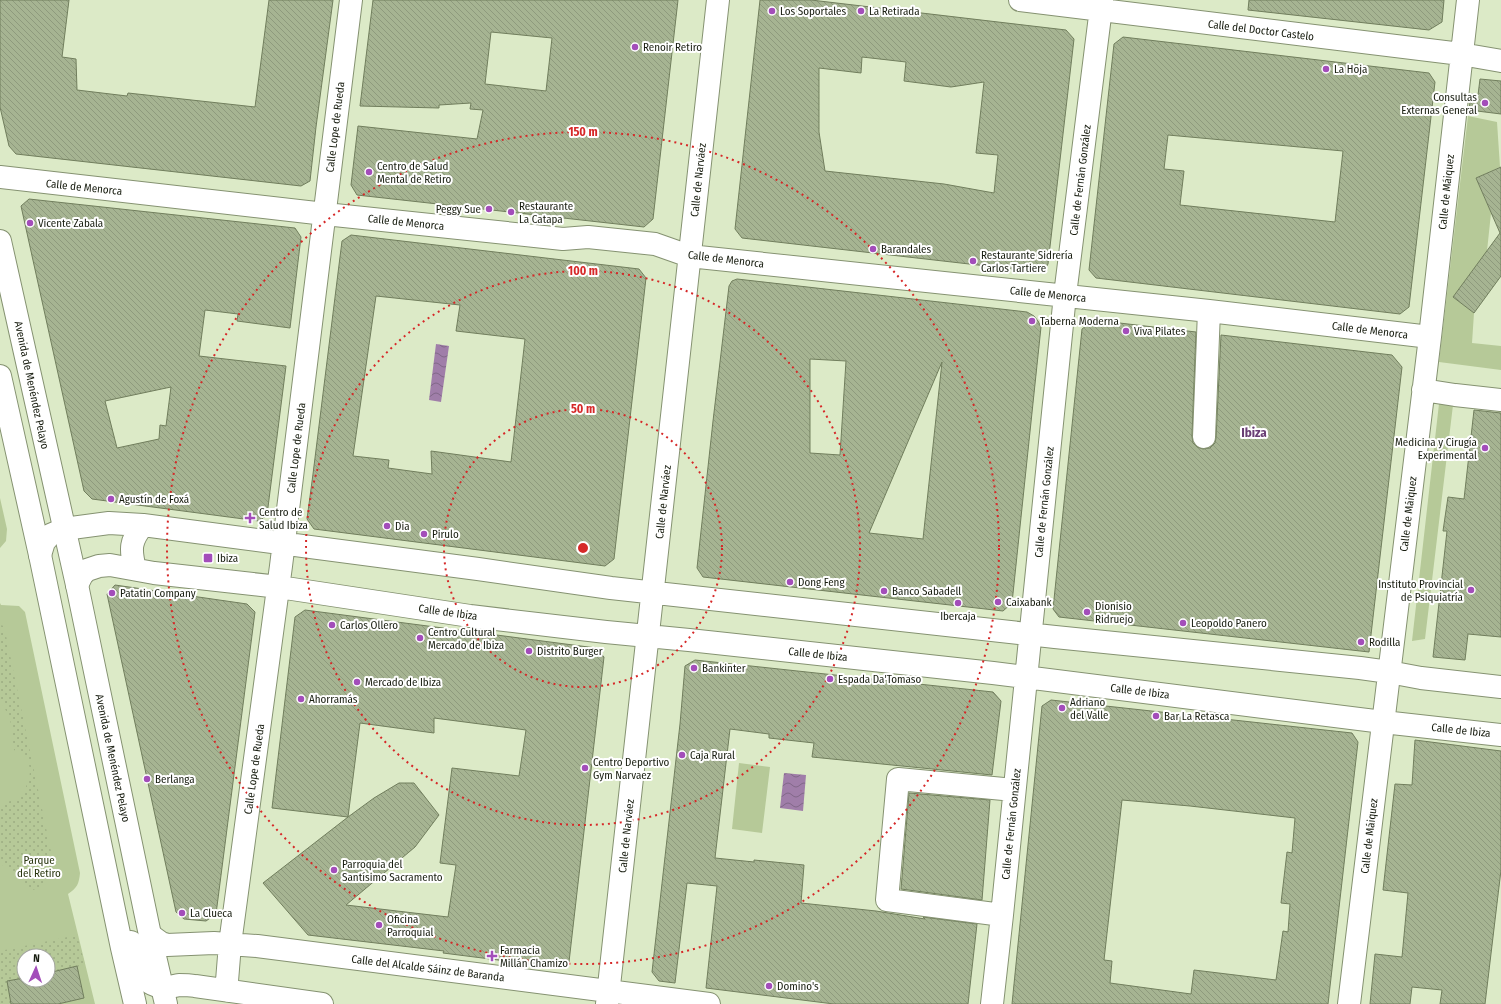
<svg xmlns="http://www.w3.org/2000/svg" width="1501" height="1004" font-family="'Fira Sans Condensed',sans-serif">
	<defs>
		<pattern id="garden-dots" width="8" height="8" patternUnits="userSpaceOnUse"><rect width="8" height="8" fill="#b6c998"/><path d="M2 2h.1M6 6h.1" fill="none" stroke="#9cac82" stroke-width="1.8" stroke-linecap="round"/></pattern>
		<pattern id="water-waves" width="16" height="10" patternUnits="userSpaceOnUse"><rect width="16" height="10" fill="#a07ea9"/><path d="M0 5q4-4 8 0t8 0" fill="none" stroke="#816788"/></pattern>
		<pattern id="building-back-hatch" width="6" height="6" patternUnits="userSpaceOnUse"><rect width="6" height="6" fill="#a6b492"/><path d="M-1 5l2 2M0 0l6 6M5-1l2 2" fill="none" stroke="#8e9a7d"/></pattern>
	</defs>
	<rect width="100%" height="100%" fill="#dceac7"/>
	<path fill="#b6c998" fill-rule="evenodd" d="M1468,116L1497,122L1500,167L1476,178L1491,213L1487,251L1453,297L1474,313L1472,343L1501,346V370L1439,362Z
		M1440,395L1453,405L1425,639L1412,641Z
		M0,498L7,529L6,541L0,548Z
		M0,603L1,605L19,606L25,612L80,873C79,884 77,888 68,894L95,1004H0ZM24,956H48V980H24Z
		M739,763L770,767L762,833L732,829Z"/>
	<path fill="url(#garden-dots)" d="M0,625L4,626L55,871L45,885L33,890L0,863V810L4,802L18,800C26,789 36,771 25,758C23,755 17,752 14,750L10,718L0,700Z
		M77,935L85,965L48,973V956H24V978L7,982L11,1004H0V951Z"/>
	<path fill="url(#water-waves)" d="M436,344L449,346L441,402L429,400Z
		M784,773L806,775L803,811L780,808Z"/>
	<path fill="url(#building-back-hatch)" stroke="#717e5d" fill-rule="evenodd" d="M0,0H69L62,57L76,59L77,90L127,96L128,93L255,107L269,0H333L316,127L310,181L301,186L16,154L9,146L0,107Z
		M373,0H678L653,219L644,227L357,195L351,185L358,126L477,139L483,110L470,109L471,103L439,105V108L360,106ZM491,32L552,38L546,91L485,84Z
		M760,0H811L1066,30L1074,39L1048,264L1045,269L1039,272L742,238L735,229ZM862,57L906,62L904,81L951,87L984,82L976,153L998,155L994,193L944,184L825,171L819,132V68L861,73Z
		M1249,0H1444L1442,22L1429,30L1248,10Z
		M1123,37L1429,73L1435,82L1409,307L1400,314L1096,278L1089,270L1114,44ZM1168,135L1343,151L1335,222L1180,205L1184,171L1164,169Z
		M1480,79L1501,81V114L1469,110L1471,94L1478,95Z
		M1501,167V276L1474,313L1453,297L1500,233L1476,178Z
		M29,199L295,228L301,237L290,328L237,321L238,314L205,310L199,356L286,366L267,515L259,521L92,499L84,491L21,206ZM171,387L166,426L160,425L159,439L117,448L105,401Z
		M351,235L639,269L646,278L614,559L605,566L314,529L307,519L313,474L342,241ZM376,296L460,305L456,331L525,339L511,462L431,451L432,474L388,468L389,460L353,456Z
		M737,279L1027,312L1034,316L1038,321L1041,327L1012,603L1003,611L703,577L697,568L713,421L729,286L732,281ZM810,359L846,361L840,455L810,453ZM942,362L923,539L869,533Z
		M1094,320L1196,332L1192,436L1193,443L1197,447L1203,449L1210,448L1215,443L1216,438L1221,335L1392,355L1402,367L1369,652L1059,617L1053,609L1082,329Z
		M1474,410L1501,413V637L1468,634L1465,660L1433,657L1447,531H1443L1448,497L1464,499Z
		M115,585L247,604L255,612L216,914L206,921L184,919L176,912L107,594Z
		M305,610L596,648L604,657L569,962L561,968L443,953L444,951L308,935L263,883L348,817L272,808L295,617ZM434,718L526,730L519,776L452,768L440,863L456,865L448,917L346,905L415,847L439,815L414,783H399L374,798L348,817L360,723L434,733Z
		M695,660L993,692L1001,701L992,775L812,757L814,743L769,738V734L730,729L715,858L754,862V860L804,865L801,903L876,911L925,919L923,917L977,924L968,1004H834L706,988L717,886L687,883L675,983L659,981L652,972L680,724L685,666Z
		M1051,700L1352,733L1358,742L1328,1004H1012L1042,706ZM1122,800L1190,806L1295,818L1292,853L1287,852L1281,903L1290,904L1288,932L1283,931L1276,980L1194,970L1191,994L1110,983L1112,961L1104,960Z
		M1415,740L1501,751V870L1485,1004H1440L1442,990L1412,987L1410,1004H1370L1375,954L1402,957L1408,893L1383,890L1395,784L1412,785Z
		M909,793L990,800L982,900L901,889Z
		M77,966L84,998L58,1004H11L7,981L24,978V980H48V973Z"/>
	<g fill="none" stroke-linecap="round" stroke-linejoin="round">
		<g stroke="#859271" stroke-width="24">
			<path id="minor" d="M1020,0L1461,54L1501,61
				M0,177L325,214L563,239L588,237L655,244L689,256L1209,311L1430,337
				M1423,390L1455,395L1501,400
				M1204,437L1209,311
				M40,555L44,542L50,535L64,529L109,523L143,525L478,569L611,588L1055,637L1360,668L1389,672L1421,678L1501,687
				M135,569C130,549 130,541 143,525
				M77,585L82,575L87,570L99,566L110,565L154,573L279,587L470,616L606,632L689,640L993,673L1383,722L1501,735
				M1002,915L887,900L898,779L1014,790
				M150,935L161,943L167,945L214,943L257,946L709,1004
				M131,942C136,961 139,985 163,987C168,988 174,986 179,985C184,985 189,985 195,986L322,1004
				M229,991L227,981L230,944L281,566L351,0
				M607,1004L718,0
				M992,1004L1002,915L1065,295L1102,0
				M1349,1004L1430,337L1468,0"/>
		</g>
		<g stroke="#859271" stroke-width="24">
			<path id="major" d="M0,241L77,585L150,935L166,1004
				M0,376L40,555L122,948L135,1004"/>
		</g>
		<use href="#minor" stroke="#fff" stroke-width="22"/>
		<use href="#major" stroke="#fff" stroke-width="22"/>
	</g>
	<g fill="none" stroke="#d62828" stroke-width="2" stroke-dasharray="2 4">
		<circle cx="583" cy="548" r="139"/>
		<circle cx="583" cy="548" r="277"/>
		<circle cx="583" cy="548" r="416"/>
	</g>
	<g fill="#a34dba" stroke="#fff" stroke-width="1.5">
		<circle cx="772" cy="11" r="4"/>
		<circle cx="861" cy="11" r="4"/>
		<circle cx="635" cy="47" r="4"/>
		<circle cx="1326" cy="69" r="4"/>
		<circle cx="1485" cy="103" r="4"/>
		<circle cx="369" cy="172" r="4"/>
		<circle cx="489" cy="209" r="4"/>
		<circle cx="511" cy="212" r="4"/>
		<circle cx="30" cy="223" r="4"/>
		<circle cx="873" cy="249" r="4"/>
		<circle cx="973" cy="261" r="4"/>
		<circle cx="1032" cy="321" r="4"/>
		<circle cx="1126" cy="331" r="4"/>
		<circle cx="1485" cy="448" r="4"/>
		<circle cx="111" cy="499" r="4"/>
		<path d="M248 512h4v4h4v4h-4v4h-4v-4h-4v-4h4z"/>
		<circle cx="387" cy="526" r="4"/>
		<circle cx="424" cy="534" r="4"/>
		<rect x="203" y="553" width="10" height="10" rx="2"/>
		<circle cx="790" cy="582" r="4"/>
		<circle cx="1471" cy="590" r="4"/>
		<circle cx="884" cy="591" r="4"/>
		<circle cx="112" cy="593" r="4"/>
		<circle cx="998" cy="602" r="4"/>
		<circle cx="958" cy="603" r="4"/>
		<circle cx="1087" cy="612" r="4"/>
		<circle cx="1183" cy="623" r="4"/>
		<circle cx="332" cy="625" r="4"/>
		<circle cx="420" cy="638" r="4"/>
		<circle cx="1361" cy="642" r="4"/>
		<circle cx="529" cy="651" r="4"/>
		<circle cx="694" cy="668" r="4"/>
		<circle cx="830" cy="679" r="4"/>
		<circle cx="357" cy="682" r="4"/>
		<circle cx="301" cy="699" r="4"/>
		<circle cx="1062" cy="708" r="4"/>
		<circle cx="1156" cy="716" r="4"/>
		<circle cx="682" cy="755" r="4"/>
		<circle cx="585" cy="768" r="4"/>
		<circle cx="147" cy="779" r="4"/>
		<circle cx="334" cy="870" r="4"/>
		<circle cx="182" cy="913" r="4"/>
		<circle cx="379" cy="925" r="4"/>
		<path d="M490 950h4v4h4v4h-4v4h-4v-4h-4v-4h4z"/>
		<circle cx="769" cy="986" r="4"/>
	</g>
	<g text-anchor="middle" stroke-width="4" stroke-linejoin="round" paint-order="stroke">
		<g font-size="11" fill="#181d10" stroke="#fff" text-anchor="start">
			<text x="780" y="15">Los Soportales</text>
			<text x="869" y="15">La Retirada</text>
			<text x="643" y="51">Renoir Retiro</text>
			<text x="1334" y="73">La Hoja</text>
			<text x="1477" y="101" text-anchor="end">Consultas<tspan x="1477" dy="13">Externas General</tspan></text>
			<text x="377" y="170">Centro de Salud<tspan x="377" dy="13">Mental de Retiro</tspan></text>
			<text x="519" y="210">Restaurante<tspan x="519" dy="13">La Catapa</tspan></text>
			<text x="481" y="213" text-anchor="end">Peggy Sue</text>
			<text x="38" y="227">Vicente Zabala</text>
			<text x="881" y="253">Barandales</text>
			<text x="981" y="259">Restaurante Sidrería<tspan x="981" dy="13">Carlos Tartiere</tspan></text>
			<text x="1040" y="325">Taberna Moderna</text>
			<text x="1134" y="335">Viva Pilates</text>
			<text x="1477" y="446" text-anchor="end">Medicina y Cirugía<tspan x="1477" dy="13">Experimental</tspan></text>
			<text x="119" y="503">Agustín de Foxá</text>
			<text x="259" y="516">Centro de<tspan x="259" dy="13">Salud Ibiza</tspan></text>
			<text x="395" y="530">Dia</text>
			<text x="432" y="538">Pirulo</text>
			<text x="217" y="562">Ibiza</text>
			<text x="798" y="586">Dong Feng</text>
			<text x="1463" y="588" text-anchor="end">Instituto Provincial<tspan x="1463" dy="13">de Psiquiatría</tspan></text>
			<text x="892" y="595">Banco Sabadell</text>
			<text x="120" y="597">Patatin Company</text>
			<text x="1006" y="606">Caixabank</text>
			<text x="1095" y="610">Dionisio<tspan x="1095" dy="13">Ridruejo</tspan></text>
			<text x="958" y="620" text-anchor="middle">Ibercaja</text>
			<text x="1191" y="627">Leopoldo Panero</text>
			<text x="340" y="629">Carlos Ollero</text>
			<text x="428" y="636">Centro Cultural<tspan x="428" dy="13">Mercado de Ibiza</tspan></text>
			<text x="1369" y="646">Rodilla</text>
			<text x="537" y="655">Distrito Burger</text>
			<text x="702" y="672">Bankinter</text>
			<text x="838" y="683">Espada Da'Tomaso</text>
			<text x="365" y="686">Mercado de Ibiza</text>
			<text x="309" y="703">Ahorramás</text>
			<text x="1070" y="706">Adriano<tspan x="1070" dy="13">del Valle</tspan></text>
			<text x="1164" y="720">Bar La Retasca</text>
			<text x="690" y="759">Caja Rural</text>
			<text x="593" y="766">Centro Deportivo<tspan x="593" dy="13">Gym Narvaez</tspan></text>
			<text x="155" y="783">Berlanga</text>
			<text x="342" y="868">Parroquia del<tspan x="342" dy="13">Santísimo Sacramento</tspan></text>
			<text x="190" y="917">La Clueca</text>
			<text x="387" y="923">Oficina<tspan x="387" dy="13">Parroquial</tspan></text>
			<text x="500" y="954">Farmacia<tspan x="500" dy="13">Millán Chamizo</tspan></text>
			<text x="777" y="990">Domino's</text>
		</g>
		<g font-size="11" fill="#181d10" stroke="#fff">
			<text transform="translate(1261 30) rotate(7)" y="4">Calle del Doctor Castelo</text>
			<text transform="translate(335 127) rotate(-83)" y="4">Calle Lope de Rueda</text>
			<text transform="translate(698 180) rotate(-84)" y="4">Calle de Narváez</text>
			<text transform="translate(1080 180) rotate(-83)" y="4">Calle de Fernán González</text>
			<text transform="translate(84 187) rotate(6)" y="4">Calle de Menorca</text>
			<text transform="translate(1446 192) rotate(-84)" y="4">Calle de Máiquez</text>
			<text transform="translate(406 222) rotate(6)" y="4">Calle de Menorca</text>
			<text transform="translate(726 259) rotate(7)" y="4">Calle de Menorca</text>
			<text transform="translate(1048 294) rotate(6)" y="4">Calle de Menorca</text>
			<text transform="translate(1370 330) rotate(7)" y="4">Calle de Menorca</text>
			<text transform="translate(32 385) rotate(78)" y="4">Avenida de Menéndez Pelayo</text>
			<text transform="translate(296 448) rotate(-83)" y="4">Calle Lope de Rueda</text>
			<text transform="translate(663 502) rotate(-84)" y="4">Calle de Narváez</text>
			<text transform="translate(1044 502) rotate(-84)" y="4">Calle de Fernán González</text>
			<text transform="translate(1408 514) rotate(-83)" y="4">Calle de Máiquez</text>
			<text transform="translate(448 612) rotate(8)" y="4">Calle de Ibiza</text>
			<text transform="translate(818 654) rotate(6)" y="4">Calle de Ibiza</text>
			<text transform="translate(1140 691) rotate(7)" y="4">Calle de Ibiza</text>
			<text transform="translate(1461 730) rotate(6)" y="4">Calle de Ibiza</text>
			<text transform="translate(113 758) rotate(78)" y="4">Avenida de Menéndez Pelayo</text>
			<text transform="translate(254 769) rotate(-82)" y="4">Calle Lope de Rueda</text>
			<text transform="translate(1011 824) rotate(-84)" y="4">Calle de Fernán González</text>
			<text transform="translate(626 836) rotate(-84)" y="4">Calle de Narváez</text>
			<text transform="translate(1369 836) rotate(-83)" y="4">Calle de Máiquez</text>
			<text transform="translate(428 968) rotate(7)" y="4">Calle del Alcalde Sáinz de Baranda</text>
		</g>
		<g font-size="11" fill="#2a360f" stroke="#fff">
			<text x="39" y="864">Parque<tspan x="39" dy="13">del Retiro</tspan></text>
		</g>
		<g font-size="13" font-weight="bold" fill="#6a3f75" stroke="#fff">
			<text x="1254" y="437">Ibiza</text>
		</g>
	</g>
	<circle cx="583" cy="548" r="6" fill="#d62828" stroke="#fff" stroke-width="2"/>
	<g font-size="12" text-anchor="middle" font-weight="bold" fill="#d62828" stroke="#fff" stroke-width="4" stroke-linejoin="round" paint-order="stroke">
		<text x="583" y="136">150 m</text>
		<text x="583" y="275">100 m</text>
		<text x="583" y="413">50 m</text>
	</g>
	<g transform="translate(36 968) rotate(3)"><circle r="19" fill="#ffffff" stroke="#a3a59f"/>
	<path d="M0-3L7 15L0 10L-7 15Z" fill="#a34dba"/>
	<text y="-6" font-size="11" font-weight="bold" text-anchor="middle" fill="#181d10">N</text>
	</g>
</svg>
